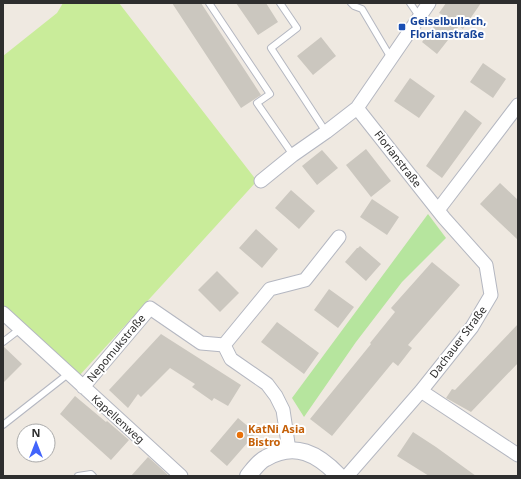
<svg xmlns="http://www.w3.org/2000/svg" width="521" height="479" font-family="'Noto Sans',sans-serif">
	<rect width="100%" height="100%" fill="#efe9e1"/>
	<path fill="#b6e59e" d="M428,214L446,238L402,282L356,342L304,417L292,398Z"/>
	<path fill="#c9ec9a" d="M63,3H119L257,181L79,376L3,306V56L57,13Z"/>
	<path fill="#cbc7bf" d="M172,3H201L261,95L241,108Z
		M236,3H266L278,22L258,35Z
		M446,3H481L463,29L459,26L437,54L422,42L443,15L439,13Z
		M321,37L336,56L313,75L297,56Z
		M483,63L506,79L493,98L470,82Z
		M410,78L435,96L419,118L394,101Z
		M465,110L482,123L442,178L426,166Z
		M366,149L391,181L371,197L346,165Z
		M322,150L338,168L317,185L302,166Z
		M500,183L518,200V240L480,204Z
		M291,190L315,211L299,229L275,208Z
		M372,199L399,217L387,235L360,217Z
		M256,229L278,249L262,268L239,248Z
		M360,246L381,264L366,281L345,262L357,248H358Z
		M432,262L460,285L408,345L412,348L398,366L393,362L332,436L310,419L371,344L370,343L395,312L391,308Z
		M217,271L239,293L220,312L198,290Z
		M329,289L354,307L338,328L314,310Z
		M277,322L319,353L304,374L261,342Z
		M518,324V363L471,412L446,398L452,389L455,390Z
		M161,334L241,385L228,406L214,398L212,401L192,387L195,384L170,368L141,397L138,394L128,408L109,390Z
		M3,346L22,364L3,383Z
		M75,396L106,422L107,421L129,440L111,460L60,414Z
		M238,418L256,433L227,466L210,451Z
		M413,432L436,447L476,476H429L397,456Z
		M148,457L156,464L169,476H131Z"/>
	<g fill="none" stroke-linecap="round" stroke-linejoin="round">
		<g stroke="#b4b7c1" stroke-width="8">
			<path id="service" d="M209,3L270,94L257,103L293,155
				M280,3L297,28L271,48L326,132
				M351,3L354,6L362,9L391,58
				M410,3L419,16
				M3,342L20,329
				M3,425L68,374
				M78,476L91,474L93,476"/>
		</g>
		<g stroke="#b4b7c1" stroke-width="15">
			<path id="minor" d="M261,181L293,155L326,132L357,108L429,3
				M438,210L518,105
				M3,313L181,476
				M224,345L270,289L305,280L339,237
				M83,387L150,308L201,343L224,345L231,359L267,384L276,396L283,410L289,450
				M421,391L518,455
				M347,476L421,391L472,327L491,295L486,265L444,218L357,108"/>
		</g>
		<g stroke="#b4b7c1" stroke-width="18">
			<path id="tertiary" d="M248,476C253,470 259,461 266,458C295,441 318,454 339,476"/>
		</g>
		<use href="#service" stroke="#fff" stroke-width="6"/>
		<use href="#minor" stroke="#fff" stroke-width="13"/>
		<use href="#tertiary" stroke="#fff" stroke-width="16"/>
	</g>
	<rect fill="#1a4fb4" stroke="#fff" stroke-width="1.5" x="398" y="23" width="8" height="8" rx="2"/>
	<circle fill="#e8710a" stroke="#fff" stroke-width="1.5" cx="240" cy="435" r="4"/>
	<g text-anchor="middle" stroke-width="4" stroke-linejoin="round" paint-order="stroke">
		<g font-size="11" font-weight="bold" fill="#164399" stroke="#fff" text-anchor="start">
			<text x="410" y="25">Geiselbullach,<tspan x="410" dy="13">Florianstraße</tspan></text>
		</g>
		<g font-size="11" fill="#2e2e2e" stroke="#fff">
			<text transform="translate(398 159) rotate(52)" y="4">Florianstraße</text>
			<text transform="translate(458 342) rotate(-53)" y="4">Dachauer Straße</text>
			<text transform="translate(116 348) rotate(-50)" y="4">Nepomukstraße</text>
			<text transform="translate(118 419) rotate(42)" y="4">Kapellenweg</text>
		</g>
		<g font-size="11" font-weight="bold" fill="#c56008" stroke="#fff" text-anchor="start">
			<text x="248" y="433">KatNi Asia<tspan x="248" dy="13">Bistro</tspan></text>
		</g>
	</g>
	<rect width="521" height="479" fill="none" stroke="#2e2e2e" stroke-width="8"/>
	<g transform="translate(36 443)"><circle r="19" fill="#ffffff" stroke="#ababab"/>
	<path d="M0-3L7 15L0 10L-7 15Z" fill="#4264fb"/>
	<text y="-6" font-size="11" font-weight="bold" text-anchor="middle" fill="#2e2e2e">N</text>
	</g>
</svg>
